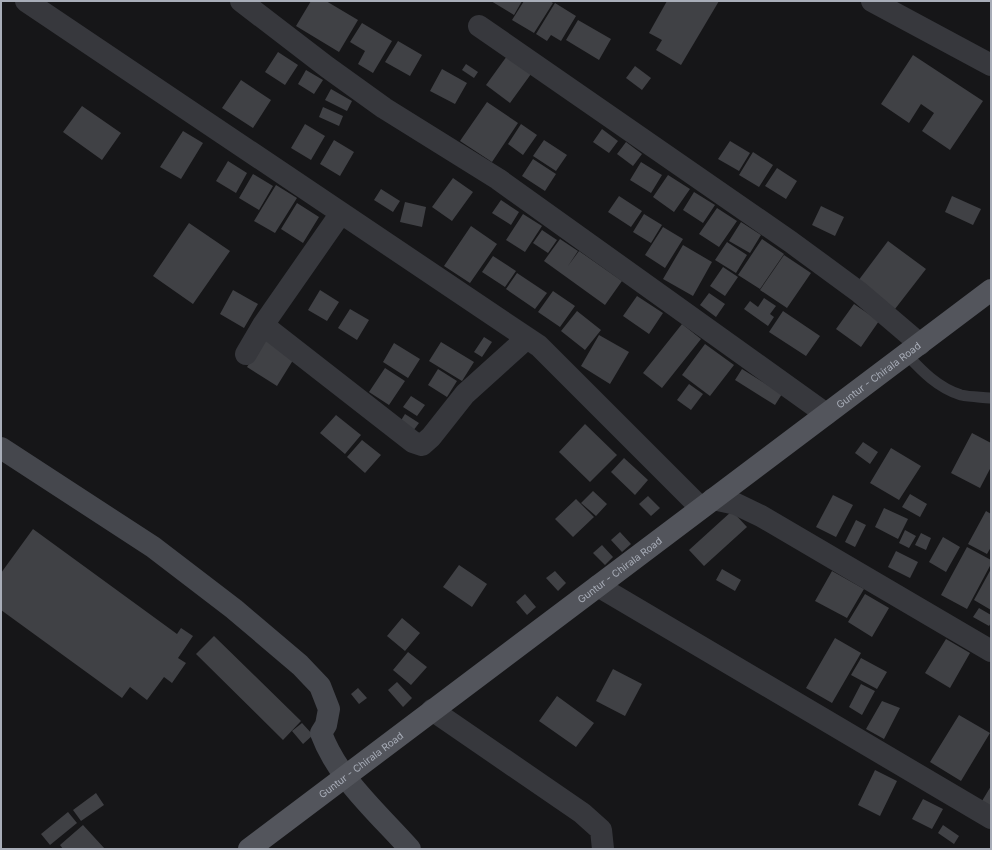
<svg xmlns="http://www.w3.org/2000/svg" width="992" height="850" font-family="Inter,sans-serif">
	<rect width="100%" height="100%" fill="#161618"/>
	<path fill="#404145" d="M311,1H326L358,20L339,52L296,26Z
		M491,1H522L514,15Z
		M524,1H550L553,3L534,33L512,20Z
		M667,1H719L681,65L656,50L662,40L649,33Z
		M555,3L576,16L561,41L551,35L547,41L536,34Z
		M578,20L611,39L599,60L566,40Z
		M362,23L392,41L373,73L358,64L365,51L350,42Z
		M398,41L422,55L410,76L385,62Z
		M278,52L298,65L285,85L265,72Z
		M913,55L983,101L950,150L922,131L934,113L921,104L909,123L881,104Z
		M507,56L531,74L510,103L486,85Z
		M466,64L478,72L474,78L462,70Z
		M635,66L651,78L642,90L626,78Z
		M442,69L467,83L455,104L430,91Z
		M306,70L323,80L314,94L298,84Z
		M241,80L271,100L253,128L222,108Z
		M331,89L352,101L347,111L325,100Z
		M487,102L518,123L492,162L460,141Z
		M82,106L121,133L102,160L63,132Z
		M323,107L343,116L339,126L319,117Z
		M305,124L325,136L311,160L291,148Z
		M521,124L537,135L523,155L508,144Z
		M602,129L618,141L609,153L593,142Z
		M183,131L203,143L181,179L160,167Z
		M334,140L354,152L340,176L320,164Z
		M544,140L567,155L556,171L533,156Z
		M730,141L750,153L739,171L718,159Z
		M626,142L642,154L633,166L617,154Z
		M753,152L773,165L759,187L739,175Z
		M533,159L556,174L545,191L522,176Z
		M228,161L247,173L236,193L216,181Z
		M641,162L662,175L651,193L630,180Z
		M777,168L797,181L786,199L765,186Z
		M253,174L273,186L259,210L239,198Z
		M668,175L690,189L674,212L653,197Z
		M453,178L473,192L452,221L432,207Z
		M276,185L297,198L275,233L254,221Z
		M381,189L400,201L393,212L374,200Z
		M694,192L715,205L703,223L683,210Z
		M619,196L642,211L631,227L608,212Z
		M952,196L981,209L973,225L945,212Z
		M501,200L519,212L511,225L492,213Z
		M405,202L426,207L422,227L400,222Z
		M297,203L319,217L303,243L281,229Z
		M821,206L844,217L835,236L812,225Z
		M717,208L737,221L719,247L699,234Z
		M523,214L542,226L525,252L506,240Z
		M644,214L662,225L651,243L633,232Z
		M741,222L761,235L750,253L729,241Z
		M189,223L230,251L193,304L153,276Z
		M471,226L497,244L470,283L444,266Z
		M663,227L683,239L665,268L645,255Z
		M542,230L557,240L548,253L533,243Z
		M560,239L578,251L568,266L579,251L622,281L605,305L544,261Z
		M762,239L784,254L760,289L738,275Z
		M888,241L926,269L895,309L858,281Z
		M727,242L747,255L736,273L715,260Z
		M683,245L712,262L693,296L663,279Z
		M784,255L811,273L787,308L760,290Z
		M493,256L516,271L505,287L482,272Z
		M723,267L738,277L725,296L710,286Z
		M517,273L547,293L535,309L506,289Z
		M233,290L258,304L244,328L220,314Z
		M320,290L339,302L327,321L308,310Z
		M553,291L575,306L560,327L538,312Z
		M709,293L725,304L716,317L700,305Z
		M637,296L663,313L649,334L623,316Z
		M764,298L776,306L770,314L774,317L768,326L744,309L750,301L758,307Z
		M854,304L879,321L861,347L836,329Z
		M350,309L369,320L357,340L338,328Z
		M577,311L601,330L585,350L561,331Z
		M783,311L820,336L806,356L769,332Z
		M682,324L701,339L662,388L643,373Z
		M599,335L629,352L610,384L581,366Z
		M484,337L492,342L482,357L474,352Z
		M265,339L295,357L277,386L247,367Z
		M441,342L474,362L462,381L429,361Z
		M394,343L420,359L408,378L383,362Z
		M705,344L734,365L710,396L682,375Z
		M385,368L405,381L389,405L369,392Z
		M438,369L457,381L447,397L428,385Z
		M742,369L782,394L775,405L735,380Z
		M689,384L703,394L691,410L677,400Z
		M411,396L425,405L417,416L403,407Z
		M405,414L419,423L413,431L400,422Z
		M336,415L361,435L345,454L320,433Z
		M585,424L617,455L590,482L559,452Z
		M972,433L991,443V467L980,488L951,473Z
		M362,440L381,455L365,473L347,457Z
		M863,442L878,452L870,464L855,453Z
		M891,448L921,466L899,500L870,483Z
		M624,458L648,480L635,495L611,472Z
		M593,491L607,504L596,516L581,503Z
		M910,494L927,504L920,517L902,507Z
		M833,495L853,505L836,537L816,527Z
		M648,496L660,508L651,516L639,504Z
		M576,499L594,517L573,537L555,519Z
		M884,508L908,519L898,539L875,527Z
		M732,511L747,527L704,566L689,550Z
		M986,511L991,514V547L987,554L968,544Z
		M856,520L866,525L855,547L845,542Z
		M33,529L177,634L181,628L193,636L178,658L186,663L172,683L164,677L147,700L130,687L122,698L1,610V573Z
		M905,530L916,536L909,548L899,543Z
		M620,532L631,544L622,552L611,540Z
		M921,533L931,538L926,550L915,545Z
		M943,537L960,547L946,572L929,562Z
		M602,545L613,557L605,565L593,553Z
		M967,547L991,560V564L967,609L941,595Z
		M896,551L918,562L910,578L888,567Z
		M459,565L487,584L472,607L443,587Z
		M722,569L741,580L735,591L716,580Z
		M991,569V610L974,600Z
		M555,571L566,583L558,591L546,578Z
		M832,571L864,589L847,618L815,601Z
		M525,594L536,607L527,615L516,602Z
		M865,594L889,608L872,637L848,622Z
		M979,608L991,615V623L989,626L973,617Z
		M402,618L420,633L405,651L387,636Z
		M214,636L301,721L283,740L196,654Z
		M835,638L861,653L832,703L806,688Z
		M946,639L970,653L950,688L925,673Z
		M408,652L427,667L411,685L393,670Z
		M861,658L887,672L877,689L851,675Z
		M613,669L642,684L625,716L596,701Z
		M397,682L412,698L403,707L388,690Z
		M861,684L875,691L862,715L849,707Z
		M358,688L367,698L359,704L351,694Z
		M557,696L594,723L576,747L539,721Z
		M882,701L900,708L884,739L866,729Z
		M959,715L990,733L961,781L930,762Z
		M302,723L313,735L303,744L292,731Z
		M875,770L897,781L880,816L858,805Z
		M991,786V807L982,801Z
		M96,793L104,805L81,821L73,810Z
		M923,799L943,809L932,829L912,819Z
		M68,812L77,823L50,845L41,834Z
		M83,825L105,849H63L60,845Z
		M943,825L959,836L954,844L938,833Z"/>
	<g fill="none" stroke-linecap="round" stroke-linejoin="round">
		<path stroke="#37383d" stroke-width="11" d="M906,354C922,371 938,388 961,395C970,397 981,397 990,398"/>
		<path stroke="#37383d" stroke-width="22" d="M26,1L539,346L701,508
			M241,1L327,67L384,108L498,179L826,414
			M872,1L991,65
			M479,26L791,242L859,292L920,344
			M263,325L413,442L422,445L431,437L465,394L527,338
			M246,354L263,325L341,213
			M713,499L736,504L761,516L991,651
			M598,586L991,818
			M432,710L582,813L601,830L603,849"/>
		<path stroke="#45474d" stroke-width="22" d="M1,448L153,547L234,609L300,665L320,686L329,709L326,725L321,733C338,779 378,813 410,849"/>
		<path stroke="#53555c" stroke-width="22" id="s1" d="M249,849L991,290"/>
	</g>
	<g text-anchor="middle" stroke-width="4" stroke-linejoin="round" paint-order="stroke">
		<g font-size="10" fill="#a8adb8" stroke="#111113">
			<text dy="4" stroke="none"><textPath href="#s1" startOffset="788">Guntur - Chirala Road</textPath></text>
			<text dy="4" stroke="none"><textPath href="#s1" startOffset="464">Guntur - Chirala Road</textPath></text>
			<text dy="4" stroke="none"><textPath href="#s1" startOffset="140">Guntur - Chirala Road</textPath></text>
		</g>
	</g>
	<rect width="992" height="850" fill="none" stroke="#a8adb8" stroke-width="4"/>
</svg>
